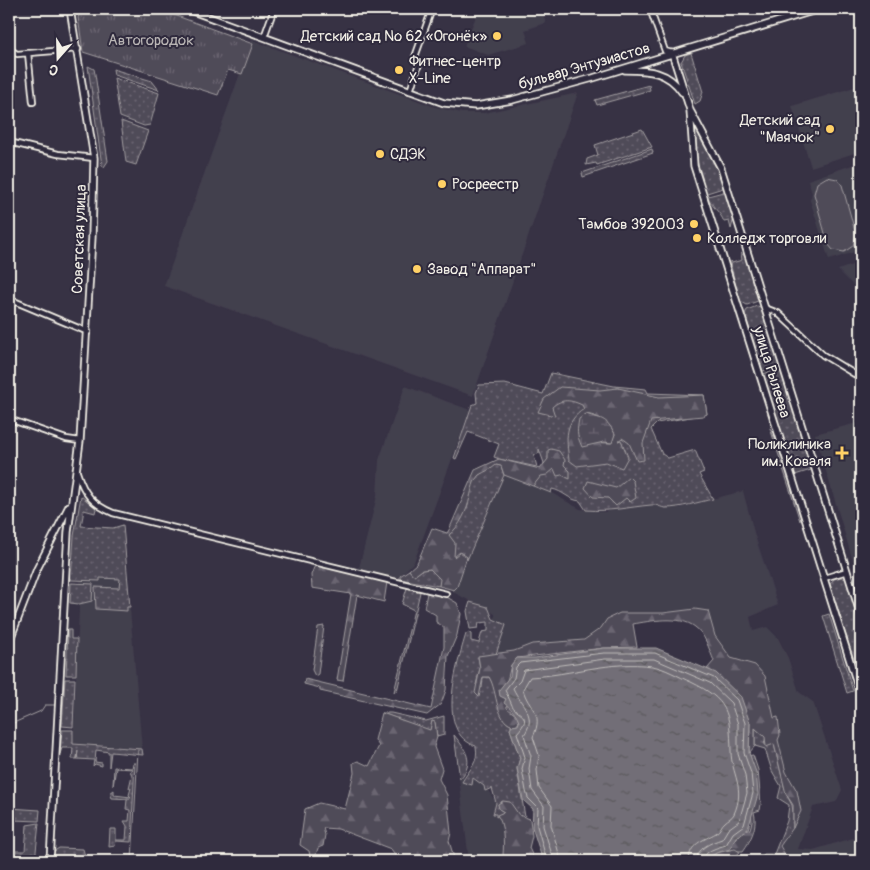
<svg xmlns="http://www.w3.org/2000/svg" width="870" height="870" font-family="Pangolin,sans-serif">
	<defs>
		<pattern id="grass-dots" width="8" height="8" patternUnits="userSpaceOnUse" patternTransform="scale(1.25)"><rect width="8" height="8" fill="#504b59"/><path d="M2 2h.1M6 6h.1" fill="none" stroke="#6a6571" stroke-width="1.8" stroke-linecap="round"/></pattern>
		<pattern id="forest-firs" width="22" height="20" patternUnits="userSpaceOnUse" patternTransform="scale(1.25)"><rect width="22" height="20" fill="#504b59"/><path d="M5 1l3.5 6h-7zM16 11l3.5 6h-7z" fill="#6a6571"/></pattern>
		<pattern id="wetland-marsh" width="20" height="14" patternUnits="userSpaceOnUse" patternTransform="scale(1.25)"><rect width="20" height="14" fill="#504b59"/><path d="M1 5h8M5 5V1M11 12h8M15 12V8" fill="none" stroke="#6a6571"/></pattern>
		<pattern id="park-tufts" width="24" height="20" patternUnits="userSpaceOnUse" patternTransform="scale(1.25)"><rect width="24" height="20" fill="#504b59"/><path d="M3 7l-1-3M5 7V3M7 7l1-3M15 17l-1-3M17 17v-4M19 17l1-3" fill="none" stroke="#6a6571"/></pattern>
		<pattern id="water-ripples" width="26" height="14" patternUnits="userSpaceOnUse" patternTransform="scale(1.25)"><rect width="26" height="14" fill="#726e77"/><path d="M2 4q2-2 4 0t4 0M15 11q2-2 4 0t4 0" fill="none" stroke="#5b595c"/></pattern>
	</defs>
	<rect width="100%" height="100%" fill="#373244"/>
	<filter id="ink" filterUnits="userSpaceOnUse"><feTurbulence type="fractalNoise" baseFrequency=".02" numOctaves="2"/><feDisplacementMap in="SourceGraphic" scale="10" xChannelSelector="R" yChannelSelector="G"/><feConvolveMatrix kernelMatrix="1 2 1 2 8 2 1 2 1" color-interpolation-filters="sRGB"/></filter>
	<g filter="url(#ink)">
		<path fill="#433f4e" d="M479,9H541L546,23L525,30L529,43L488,55L464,46Z
			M252,40L435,107L462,113H484L578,93L473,396L164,286Z
			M861,85V151L811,167L792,106Z
			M861,162V250L829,260L810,200L812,193L808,180Z
			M861,262V293L838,270Z
			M405,386L470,410L414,562L395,581L358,572L377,496L379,460Z
			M857,423L861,426V588L815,434Z
			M504,475L548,491L580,509L604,512L655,500L678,508L743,491L755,536L778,605L750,617L753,631L767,627L778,638L788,658L799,692L813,702L842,790L836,802L813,807L798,849L813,850L853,838L856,840L861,838V861H785L787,858L780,846L793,828L801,811L797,791L786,772L778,740L780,735L778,717L774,718L765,676L755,665L731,658L714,636L708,611L695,609L663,613H620L607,619L601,628L584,640L532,644L514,651L492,654L495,614L453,592Z
			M82,542L125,551L142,749L73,744Z
			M459,778L481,780L502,811L510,861H469Z"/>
		<path fill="url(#grass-dots)" stroke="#a29ea0" d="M691,53L703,92L700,101L695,104L681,62L685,55Z
			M88,66L94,69L95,74L108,161L104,167L102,166Z
			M113,69L152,81L159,90L114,75Z
			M114,78L159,93L150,125L144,126L120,117Z
			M649,85L650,90L597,105L595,100Z
			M693,117L715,158L726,187L707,193L697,161Z
			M121,121L148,131L136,165L126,162Z
			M642,129L652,147L597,165L596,163L586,165L587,159L598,155L595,145Z
			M652,149L653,153L583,177L582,173Z
			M727,191L734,218L731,229L729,221L724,222C720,211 711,207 708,196Z
			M741,253L746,257L760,297L758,301L747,305L740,301L730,263V261L732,263L742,260Z
			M757,306L764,308L781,365L763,371L745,314L747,310Z
			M782,368L814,469L795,475L763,374Z
			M551,373L614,386L646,389L648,393L704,395L707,414L657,423L651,429L662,454L668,458L695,450L704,472L699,474L713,499C698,502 681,508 666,508C661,508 657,504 651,505C629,507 609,512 586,510L580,501C569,500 563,491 552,489L551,493L533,486L544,463L539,449V453L534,456L537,467L499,459L494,457L499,444L468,432L456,459L454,458L472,405L477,403L476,393L479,385L505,384L543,394Z
			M770,428L776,441L779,442L801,514L800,521Z
			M496,465L501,466L504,475L467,560V557H454L449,535C468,519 463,491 479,475C483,471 491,468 496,465Z
			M81,496L96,508L95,513L84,510L81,526L113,528L123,525L130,607H127V611L96,609L95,587L119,588L120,579L100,578V581L71,580L74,536Z
			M430,569L441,579L439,586L400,579V576L409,570L414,576L422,570Z
			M841,577C865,582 861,663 861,683L830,584L834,579Z
			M71,583L93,584L92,601L79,604L70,603Z
			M407,588L420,592L397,691L394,692L414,610L402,604Z
			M470,602L488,607L493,619L506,625L496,654L478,657L480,668L476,685L482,688L483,677H489L494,686L506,722L512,726L510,729L520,758L517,769L525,817L519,815L503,801L498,804L499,809L504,812L496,817V814H493L496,803L492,788L485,791L484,786L473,778L472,785L462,782C470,768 479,763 476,746C435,733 457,664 466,634L468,632L471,634V641L479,643L482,632L488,631V622L479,623L478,628L470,629L467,611Z
			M829,614L853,691L847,693L823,616Z
			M68,630H71V639H77L76,675H66Z
			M65,679H75L73,727L62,726Z
			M382,713H391L426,721L444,716V735L437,737L435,723L432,721L430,731Z
			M755,728L766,737L764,744H774L786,794L792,805L793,812V828L780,846L787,858L782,861H761L764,854H774L787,821L789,805L778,798L781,786L772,771L765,749L755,746Z
			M62,730H73V744L142,749L143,755L111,752L109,767V752L96,750L95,762L102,763V766L95,764L93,766L94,760L77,759L78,750L77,759H72L73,748H62L60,754Z
			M454,735C466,750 475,762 460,779Z
			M133,763H135L131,842L116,841L115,846L109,847L110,829H116V840H126L127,826L124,821H129L130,810L126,809L127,800L130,799L112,798L110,793L114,790V795L131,797L129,795L131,788H129L132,775L130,771L133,769L116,768L113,786L114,767L132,768Z
			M9,808L40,810L39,821L13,820L12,851H25L27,825L39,823L35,861H9Z
			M59,848L83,849L85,856L69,857L68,861H52L53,852Z"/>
		<path fill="url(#forest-firs)" stroke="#a29ea0" fill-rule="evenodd" d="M560,387L600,390L618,388L659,397L704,395L707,414L703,416L651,421L643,443L644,460L637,461L629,443L622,438L618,441L621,440L628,457L622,468L606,462L577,466L569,460C566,438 564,422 584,409L582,405C571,400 562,398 552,407L555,416L538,412L544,399ZM586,414C601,417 607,421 615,434L611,443L581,442L580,419Z
			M551,449L559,451L565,460L564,465L570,471V479L562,475L557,476L554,469L547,475L541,476L533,486L504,475L501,466L496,465C491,470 485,471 479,475C473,481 472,490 470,497C467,511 460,526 449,535L455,543L454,557L460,552L467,557L457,587L454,590L439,586L440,579L430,569L422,570L414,576L409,570L417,563L432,528L447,533L449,530L475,470L499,459L540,469L548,459V450Z
			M629,477L633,481L636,498L630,502L626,498L616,506L608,498L593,497L585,488L588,481L616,488Z
			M315,565L387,582L384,602L357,595L343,681L337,680L351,594L312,588L311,575Z
			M427,593L445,596L457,603L461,614L457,635L448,656L446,690L441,704L427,715L320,691V688L304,684L305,679L431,709L444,647V627L436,622V615L424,608Z
			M695,609L708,611L715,636L731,658L755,665L765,676L774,718L778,717L780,735L778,740L786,772L797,791L801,811L793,828V805L786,794L774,744L766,747L765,737L755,728V746L749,753L750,723L716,674L707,669L714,661C709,649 705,634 695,627C680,615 650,621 633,624L637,647L604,648L517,658L511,665L503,697L506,699L507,708L517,716L519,722L516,726C495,725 498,691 489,677H483L479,697L475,693L480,668L478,656L514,651L532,644L584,640L601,628L607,619L620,613H663Z
			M324,626L318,674L315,676L312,670L318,627Z
			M382,713L430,730L432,721L435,722L437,737L434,747L442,769L439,779L447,795L451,833L449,841L455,861H400L391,849L338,829L323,828L325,835L323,846L318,848L314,861H311L309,851L300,845L305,809L319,803L345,809L354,773L353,763L358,761L369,766L379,746L375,740Z
			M753,755L758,770L761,804L760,810L754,812C758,826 751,840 743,851H730C732,840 739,833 750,829L752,822L746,756Z
			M503,801L510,802L519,815L530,819L532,836L529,848L535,861H513L503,855C504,843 504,823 497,815L504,812L499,809L498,804Z"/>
		<path fill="url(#wetland-marsh)" stroke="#a29ea0" d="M586,414C602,420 605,416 615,434L612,443L604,442L582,447C576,434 577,431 579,419Z
			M735,849L740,852L730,861H706L716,853Z"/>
		<path fill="url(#park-tufts)" stroke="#a29ea0" d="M95,9H158L253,44L242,74L228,70L218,95L83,52L78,17L82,12Z"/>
		<path fill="#504b59" stroke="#a29ea0" d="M827,177L837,179L842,185L856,235L853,246L844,252L833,250L828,244L814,194L817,183Z"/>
		<path fill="url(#water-ripples)" stroke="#a6a2a4" d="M604,648H656L716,673L741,697L750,723L749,753L756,772L758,794L748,829L736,837L730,849L716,853L706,861H543L532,827L533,809L523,800L517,768L520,758L510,729L512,726L518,725L519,722C517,714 509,707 504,703L506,699L500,696L499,690L510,676L511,665L517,658H535Z"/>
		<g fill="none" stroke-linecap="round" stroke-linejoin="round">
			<path stroke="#c0bdbb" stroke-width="1" d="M547,861L537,826L538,808L528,798L526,791L522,769L525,757L517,733C535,713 516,717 511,703C509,698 507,695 505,690L514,678L516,667L520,663L604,653H655L714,678L737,700L745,723L744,753L751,773L753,793L744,825L733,833L726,845C717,848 704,850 703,861
				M554,861L543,826L544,806L532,790L529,769L531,756L524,735C538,715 521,706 513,688L520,681L524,670L605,659H654L710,683L731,703L738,724V754L745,775L747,793L739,821L728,829L722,839C710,843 697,848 696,861
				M561,861L551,825L552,806L539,788L537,770L539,755L533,737C545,711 528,710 523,689L530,677C571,675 611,660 652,666C665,668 679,677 691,682C728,700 730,712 731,751C731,774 746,787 734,814C732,818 728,819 725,822C721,825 720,831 716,833C703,841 689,843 689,861"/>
			<path stroke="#a6a2a4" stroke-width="1" d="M9,725L41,711L45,705H55
				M132,861L138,750"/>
			<g stroke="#f4f1e8" stroke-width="8">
				<path id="minor" d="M650,9L665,51L672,53
					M858,9L861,18
					M264,37L274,9
					M9,39L11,50L17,54L78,49
					M28,53L33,102
					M410,91L419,64L415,57L432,9
					M9,142L58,154L94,158
					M9,299L88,332
					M765,308L778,313L823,355L861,378
					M9,419L66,439L80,441
					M77,472C84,494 92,504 113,513L446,594
					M824,578L847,571"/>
			</g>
			<g stroke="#f4f1e8" stroke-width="9">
				<path id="major" d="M187,9L444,103L476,106L512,100L593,78L819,9
					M672,53L690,110L694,166L861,696
					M625,70C649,70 668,71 682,92
					M691,112L721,168L861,616
					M9,642L37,569L69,506
					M50,861L68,532L80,441L92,237L94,158L70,9"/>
			</g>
			<use href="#minor" stroke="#2f2a3d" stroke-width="4.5"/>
			<use href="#major" stroke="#2f2a3d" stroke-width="5.5"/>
		</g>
	</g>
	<g fill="#ffd166" stroke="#2f2a3d" stroke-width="2">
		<circle cx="497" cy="36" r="5"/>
		<circle cx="399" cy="70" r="5"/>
		<circle cx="830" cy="129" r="5"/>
		<circle cx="380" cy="154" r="5"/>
		<circle cx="442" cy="184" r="5"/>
		<circle cx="694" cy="224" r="5"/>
		<circle cx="697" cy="238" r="5"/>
		<circle cx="417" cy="269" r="5"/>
		<path d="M839.5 445.5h5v5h5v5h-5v5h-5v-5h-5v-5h5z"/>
	</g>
	<g text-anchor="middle" stroke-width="4" stroke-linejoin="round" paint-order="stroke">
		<g font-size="15" fill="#f4f1e8" stroke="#2f2a3d" text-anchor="start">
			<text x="487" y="41" text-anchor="end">Детский сад № 62 «Огонёк»</text>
			<text x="409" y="66">Фитнес-центр<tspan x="409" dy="17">X-Line</tspan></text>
			<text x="820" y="125" text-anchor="end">Детский сад<tspan x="820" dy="17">"Маячок"</tspan></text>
			<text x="390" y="159">СДЭК</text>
			<text x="452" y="189">Росреестр</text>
			<text x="684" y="229" text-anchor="end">Тамбов 392003</text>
			<text x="707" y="243">Колледж торговли</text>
			<text x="427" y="274">Завод "Аппарат"</text>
			<text x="831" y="449" text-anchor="end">Поликлиника<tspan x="831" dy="17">им. Коваля</tspan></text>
		</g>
		<g font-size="15" fill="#bbb7b6" stroke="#2f2a3d">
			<text x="151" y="45">Автогородок</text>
		</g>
		<g font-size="15" fill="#f4f1e8" stroke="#2f2a3d">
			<text transform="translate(584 66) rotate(-16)" y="5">бульвар Энтузиастов</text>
			<text transform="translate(79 239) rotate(-88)" y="5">Советская улица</text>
			<text transform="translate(772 372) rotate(73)" y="5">улица Рылеева</text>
		</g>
	</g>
	<rect width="870" height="870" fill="none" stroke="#2f2a3d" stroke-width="30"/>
	<rect x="15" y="15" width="840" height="840" fill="none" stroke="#f4f1e8" stroke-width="2" filter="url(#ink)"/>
	<g transform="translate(58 58) rotate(200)" stroke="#2f2a3d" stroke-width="4" paint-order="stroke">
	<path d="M0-4L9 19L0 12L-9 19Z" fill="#f4f1e8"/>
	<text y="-8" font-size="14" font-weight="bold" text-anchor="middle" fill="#f4f1e8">С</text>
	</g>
</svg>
